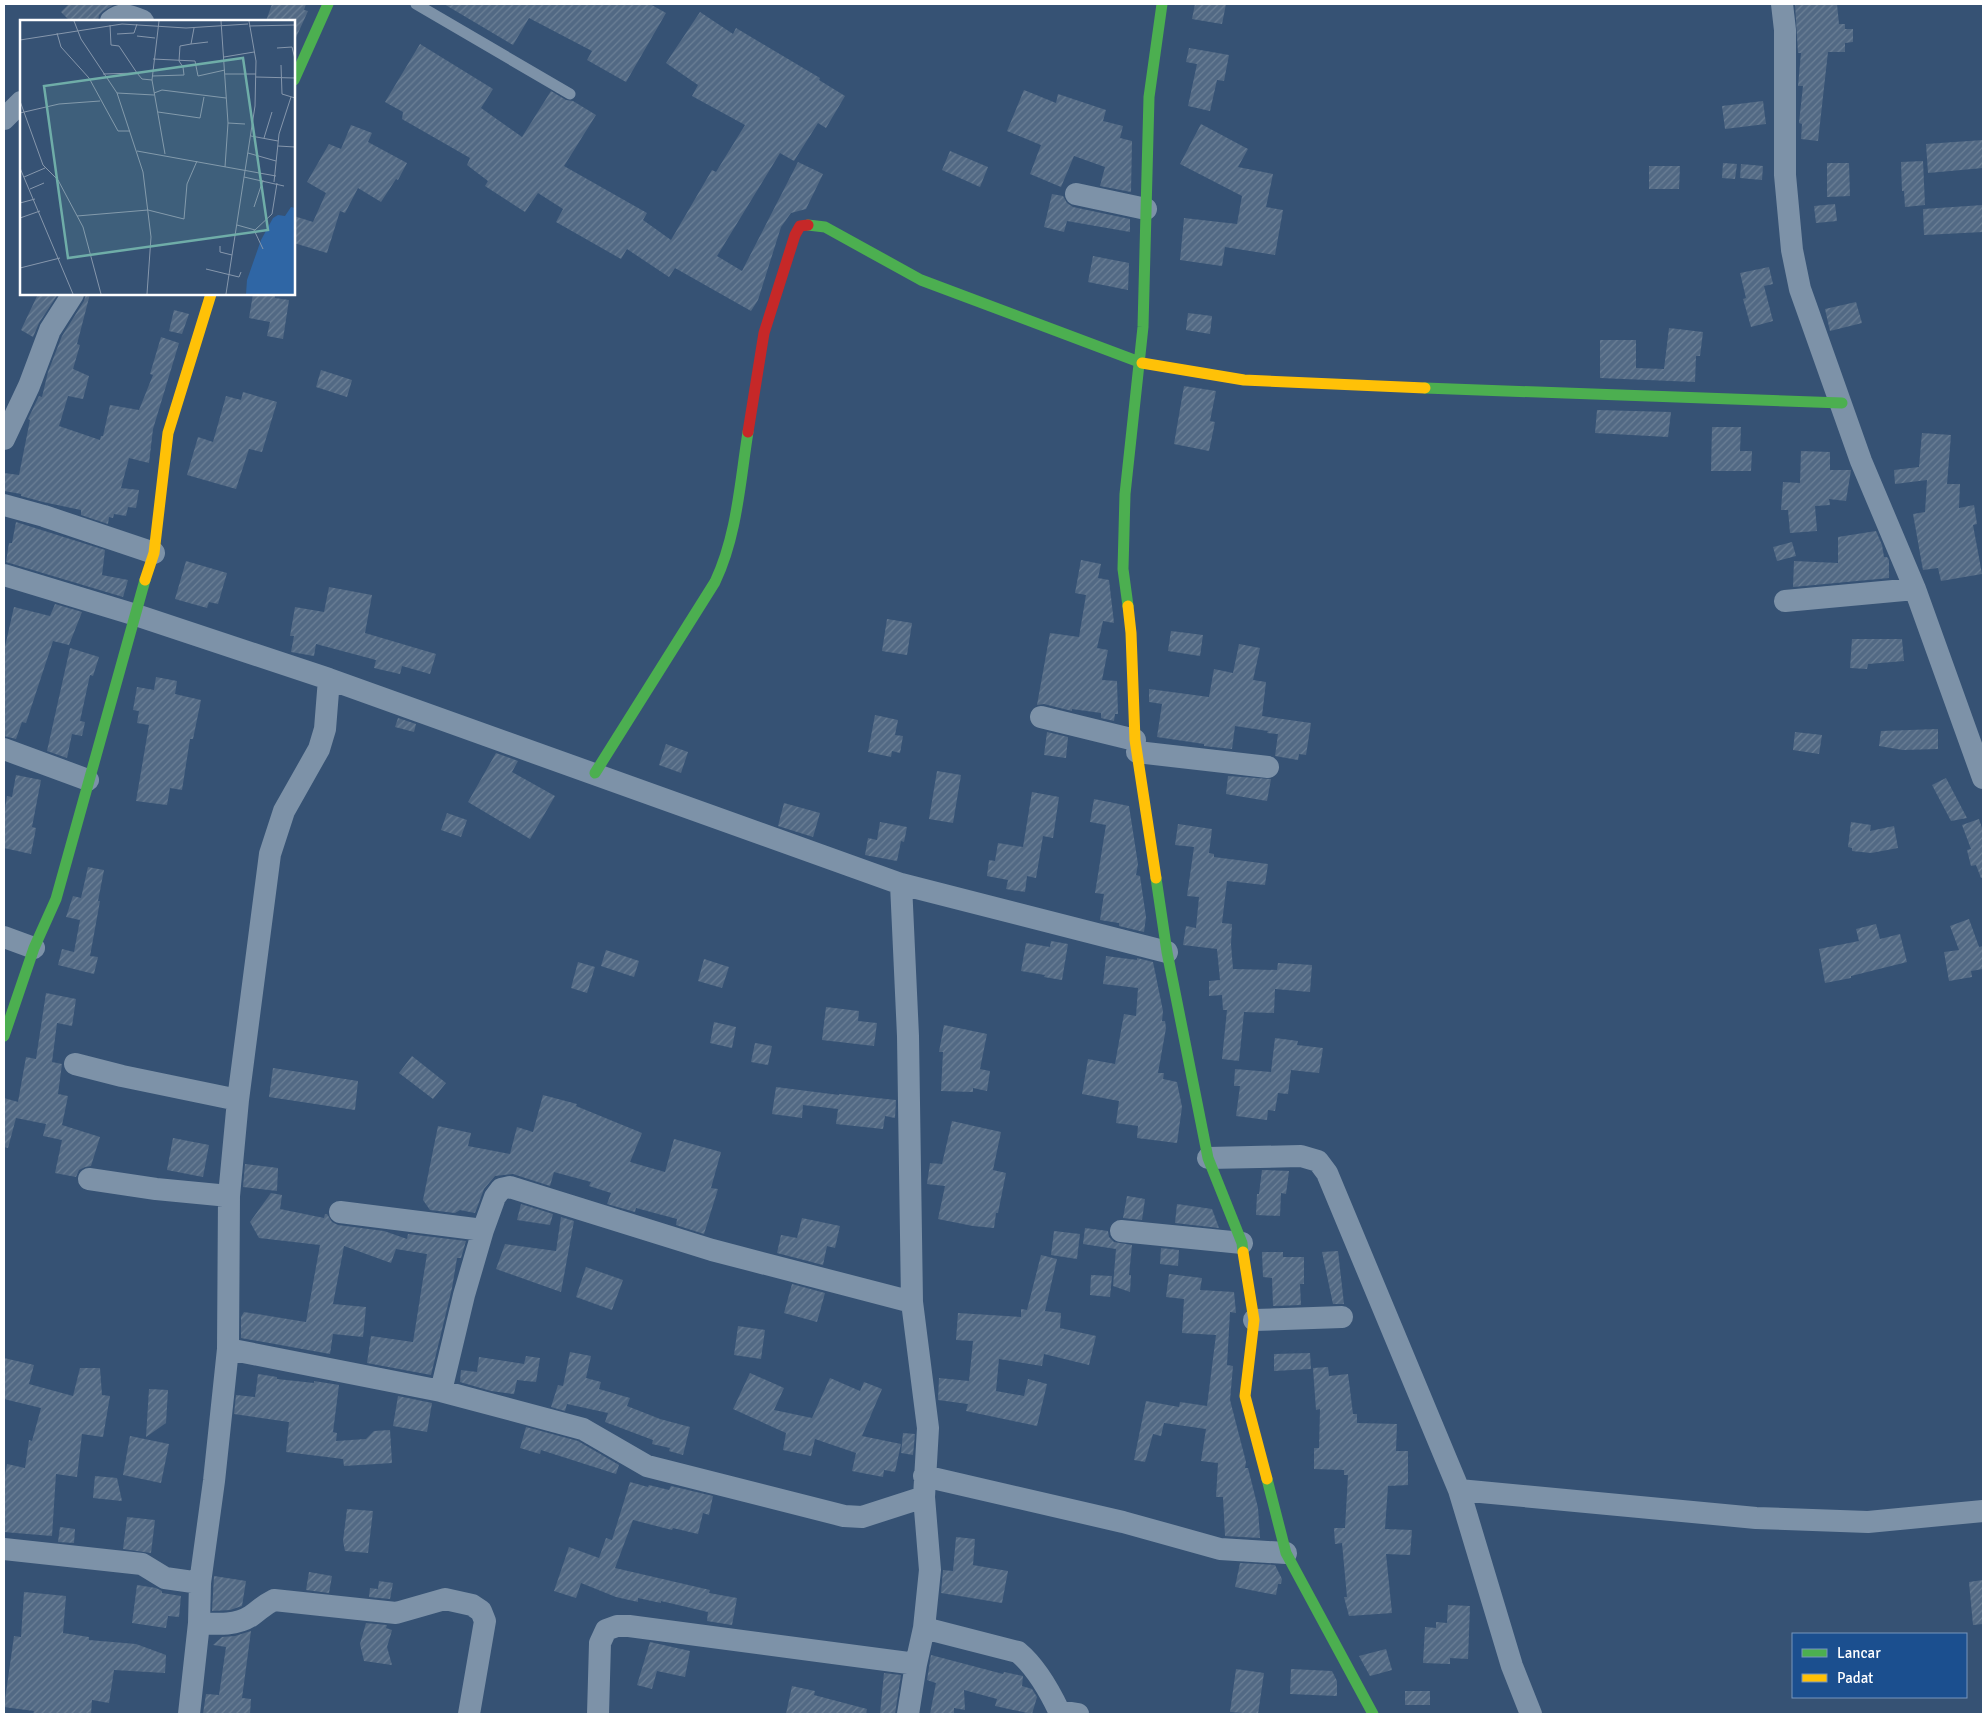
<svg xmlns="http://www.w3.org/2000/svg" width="1987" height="1718" font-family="Signika,sans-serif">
	<defs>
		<pattern id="building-hatch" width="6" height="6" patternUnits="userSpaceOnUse" patternTransform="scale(1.25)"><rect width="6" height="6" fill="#526984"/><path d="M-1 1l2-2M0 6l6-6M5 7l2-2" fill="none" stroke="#6c8096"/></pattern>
	</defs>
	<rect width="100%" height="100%" fill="#365274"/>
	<path fill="url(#building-hatch)" d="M69,4H115L103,11L99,15L98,21H70L61,12Z
		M272,4H306L304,10L308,11L294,42V21H266Z
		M444,4H650L666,13L626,82L587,60L592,51L529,18L513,45Z
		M1195,4H1226L1222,24L1192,19Z
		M1795,4H1837L1839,24H1845V29H1853V42L1845,43V52H1828L1818,141L1801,139L1802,124L1799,123L1803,86H1798L1801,53H1798Z
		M700,12L733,34L736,28L820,78L819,80L845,96L826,128L818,123L794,161L780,153L717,256L742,271L798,162L823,174L806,209L791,213L781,227L758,300L751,311L675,268L669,277L627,249L621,259L556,222L563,209L538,193L525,212L485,186L488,181L467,165L470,158L402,119L403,112L385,102L420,44L493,89L481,108L522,137L551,91L566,100L573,101L596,115L564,166L647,213L643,220L671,240L712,170L716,172L745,125L692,96L698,85L666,63Z
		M1189,48L1229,55L1224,81L1217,80L1210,111L1188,106L1197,64L1186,62Z
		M1024,90L1056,103L1058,94L1106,110L1103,121L1123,126L1120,138L1132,141L1131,192L1100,186L1105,167L1074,156L1061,187L1030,174L1041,145L1007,131Z
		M1763,101L1766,124L1725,129L1722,106Z
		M1201,124L1248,149L1238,167L1273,174L1266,207L1283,210L1275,255L1225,247L1222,266L1180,260L1184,218L1237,224L1242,196L1180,164Z
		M351,125L372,133L368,142L407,163L398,180L396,179L381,202L358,188L345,213L340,211L327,253L294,243V216L313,222L326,193L307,182L329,144L341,149Z
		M1983,140V168L1928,173L1926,144Z
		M950,151L988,167L980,187L942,170Z
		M1923,161L1925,205L1905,207L1904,191H1902L1901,162Z
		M1723,163L1737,164L1735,179L1722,178Z
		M1827,163H1849L1850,196L1827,197Z
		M1741,164L1763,166L1762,180L1740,178Z
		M1649,166H1680L1679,189H1649Z
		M1052,194L1063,196L1067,203L1073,207L1130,219V232L1067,221L1064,232L1044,227Z
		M1835,204L1837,221L1816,223L1814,206Z
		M1983,205V232L1924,235L1923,209Z
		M1093,256L1129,263L1128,290L1088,282Z
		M1769,267L1773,284L1764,286L1773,321L1751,327L1743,299L1746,298L1740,273Z
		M38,294H58L39,323L33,337L21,330Z
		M86,294H90L77,344L80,345L73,369L89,376L83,399L68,396L59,426L100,440L101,436H103L110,405L139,410L153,375L150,374L161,337L179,343L153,429L149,463L129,458L121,488L139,490L136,508L128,507L126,516L114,514L113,518L109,517L108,524L81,515V510L43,502L21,496V494L4,491V473L19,475L30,420L28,419L39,396L42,397L48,372L62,336L84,301Z
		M253,294H275V298L289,300L283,339L267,336L270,322L249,318Z
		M1856,302L1862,323L1830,331L1825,309Z
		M174,310L189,314L182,334L169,331Z
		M1188,313L1212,316L1210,334L1186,330Z
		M1669,328L1703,332L1700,356H1696L1695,382L1600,378V340H1636V368L1664,369Z
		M321,370L352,380L347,397L316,387Z
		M1184,386L1216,391L1210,421L1215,422L1209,451L1174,444Z
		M243,392L277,402L262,452L249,449L236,489L187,475L198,437L213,442L226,396L241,400Z
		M1597,410L1671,412L1668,437L1595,433Z
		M1712,427H1741L1740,451H1752L1751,471H1711Z
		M1922,433L1951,435L1947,484H1960L1959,508L1974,505L1977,524L1973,525L1982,574L1941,581L1938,568L1923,570L1913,514L1925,512L1927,480L1895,484L1894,470L1919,467Z
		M1801,451L1830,452V470H1851L1846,501L1829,499L1830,505L1815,506L1817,531L1790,533L1788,510H1781L1783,482L1800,483Z
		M16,522L105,550L102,575L128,580L123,597L6,562L9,543H12Z
		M1876,531L1882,545L1884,557H1887L1889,560V578L1793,587L1794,561L1838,563V537Z
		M1792,542L1796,556L1777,561L1773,547Z
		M1081,560L1101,564L1098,578L1109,580L1114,623L1103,621L1097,648L1108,650L1102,680L1117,681L1118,714H1115L1114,721L1101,718V713L1072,709V711L1044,704L1037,705L1050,633L1079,637L1086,595L1075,593Z
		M186,561L227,573L218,604L209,602L207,608L175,599Z
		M329,587L372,595L365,633L436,654L430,674L402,666L400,674L374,668L376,660L316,644L314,656L291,652L294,636H290L295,607L324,612Z
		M55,604L82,612L69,645L53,641L26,723L22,722L16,739L4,736V651L14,607L50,616Z
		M887,619L912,623L907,655L882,651Z
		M1171,631L1203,635L1200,656L1168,651Z
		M1852,639H1902L1904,661L1868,664L1867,669L1850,668Z
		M1239,644L1260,648L1253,680L1266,682L1262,716L1311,723L1306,755L1299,754L1298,760L1275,756L1278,734L1267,733L1268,731L1235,726L1232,749L1204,746V744L1157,737L1162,704L1149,702V689L1209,697L1214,669L1233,673Z
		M70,648L99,657L93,676L90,675L80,721L85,722L82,736L72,734L67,758L47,751Z
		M156,677L177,681L175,694L201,700L193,739H190L182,790L170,788L167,805L136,801L149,725L137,723L139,711L133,710L137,687L154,690Z
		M875,715L898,720L895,735L903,736L900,753L892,751L891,757L868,752Z
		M398,718L416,724L414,732L395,727Z
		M1938,729V749L1903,750L1879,746L1881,731Z
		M1047,732L1068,737L1066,758L1044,755Z
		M1795,732L1822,735L1819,754L1793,750Z
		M666,744L688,752L681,773L659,765Z
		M496,753L518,761L512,772L555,796L530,839L468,802Z
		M937,771L961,775L953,823L929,819Z
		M16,775L41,780L32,827L36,828L31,854L4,848V814L7,796L12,797Z
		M1228,776L1271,779L1267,801L1226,794Z
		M1946,778L1967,818L1951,821L1932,785Z
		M1032,792L1059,797L1053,838L1043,836L1036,878L1027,876L1025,892L1006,889L1008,880L987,876L989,860L995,861L998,843L1023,847Z
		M1094,799L1129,806L1138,864L1136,875L1140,876L1146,917L1144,932L1119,926V923L1100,920L1104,894L1095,893L1106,825L1090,822Z
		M784,803L820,813L813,837L778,826Z
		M447,813L467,820L461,837L441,830Z
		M1979,819L1983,831V878H1981L1976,865L1971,866L1967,850L1971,849L1962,825Z
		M880,822L907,827L904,842L901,841L897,861L865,855L868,838L877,840Z
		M1851,822L1871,825L1870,831L1894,826L1898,848L1871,853L1852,851V848L1848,847Z
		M1178,824L1212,829L1209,853L1214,854V857L1268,864L1265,885L1227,881L1222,923L1232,924L1231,944L1233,969L1277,970L1278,963L1312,965L1310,992L1275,989L1274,1013L1244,1012L1239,1061L1222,1059L1227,1010H1223L1222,995L1209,996V981L1220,980L1217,949L1183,945L1186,926L1196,928L1199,897L1187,896L1194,847L1175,845Z
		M88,867L104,870L98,901H100L90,956L98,957L94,974L58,965L62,949L74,952L80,920L66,917L73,896L81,898Z
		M1969,919L1979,947L1983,946V969L1971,971L1972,977L1949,981L1944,952L1959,950L1950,926Z
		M1876,924L1880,939L1900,934L1907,962L1851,976V978L1825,983L1819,949L1859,941L1856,929Z
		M1051,941L1068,944L1062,980L1044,977L1045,975L1021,971L1026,943L1050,947Z
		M606,950L639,961L634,977L601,966Z
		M1106,956L1137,960V958L1153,962L1163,1011L1162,1021H1165L1166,1028L1158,1073H1164L1163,1079L1177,1082L1182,1107L1177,1143L1137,1138L1138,1126L1116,1123L1119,1101L1082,1094L1088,1059L1115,1064L1124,1014L1136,1016L1138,988L1103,984Z
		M704,959L729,967L722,988L698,981Z
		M578,962L595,967L587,993L571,988Z
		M46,993L76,999L72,1026L57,1023L52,1062L62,1064L58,1094L68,1096L62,1125L100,1137L91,1166L85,1167L79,1170L76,1177L55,1173L62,1140L43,1136L46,1124L16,1118L8,1148L4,1147V1098L18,1102L26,1057L36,1059Z
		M826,1007L859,1011L858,1021L877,1023L874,1046L822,1040Z
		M714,1022L736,1027L732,1048L710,1043Z
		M944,1025L987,1034L980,1069L990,1071L987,1091L973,1088V1092L941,1091L943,1052H939Z
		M1275,1038L1298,1041L1297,1045L1323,1048L1319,1073L1291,1070L1288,1094L1278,1093L1275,1111L1268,1110L1267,1120L1236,1116L1240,1086H1234L1235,1069L1271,1072Z
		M755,1043L772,1046L768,1065L751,1062Z
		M412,1056L446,1083L433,1099L399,1073Z
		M273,1068L358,1081L355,1110L269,1097Z
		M776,1087L839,1095V1094L896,1100L895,1118L885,1116L883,1129L836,1124L838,1109L803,1105L802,1118L772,1114Z
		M543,1095L577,1104L576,1106L642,1133L630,1162L665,1172L674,1139L721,1152L711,1188L718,1189L704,1234L676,1225L677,1219L636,1208L635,1212L607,1204L611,1193L589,1186L591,1182L554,1172L550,1186L513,1174L495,1176L484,1189L475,1213L460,1210L455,1213L430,1210L423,1200L438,1126L471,1133L468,1146L510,1154L517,1127L533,1132Z
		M952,1121L1001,1132L993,1170L1006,1173L998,1213H996L994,1228L973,1226L938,1219L945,1186L927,1184L930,1163L942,1164Z
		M173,1138L209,1145L203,1177L167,1170Z
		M245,1164L278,1168L277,1191L243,1187Z
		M1262,1170L1289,1171L1286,1194L1281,1193L1280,1216L1256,1215L1257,1194H1259Z
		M271,1193L282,1195L280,1209L324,1218L325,1214H327L332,1222L338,1225L384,1231L407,1239L408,1234L466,1241L461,1258H457L452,1288L431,1375L367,1363L371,1336L413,1342L427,1254L396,1249L391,1263L344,1246L333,1304L366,1307L363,1337L333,1334L330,1354L241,1338V1317L244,1312L306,1322L320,1245L259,1238L250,1222Z
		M1127,1196L1145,1199L1142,1220L1123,1218Z
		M521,1204L553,1214L550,1225L517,1220Z
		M1177,1204L1212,1209L1219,1228L1175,1223Z
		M561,1217L574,1221L561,1292L496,1269L505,1244L556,1251Z
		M802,1218L840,1226L835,1248L827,1246L823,1265L777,1253L781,1235L797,1238Z
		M1085,1228L1108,1231L1109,1237L1114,1242L1132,1245L1129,1275H1131L1130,1292L1113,1286L1116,1249L1083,1244Z
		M1054,1231L1080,1234L1077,1259L1051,1255Z
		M1161,1248L1179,1250L1178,1266L1160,1264Z
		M1338,1251L1344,1304H1333L1322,1252Z
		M1262,1252H1283V1257H1304V1284H1300L1301,1305L1273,1306L1272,1278L1263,1277Z
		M1041,1255L1057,1259L1045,1311L1061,1313L1060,1328L1096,1336L1089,1365L1044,1354L1042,1366L999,1359L996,1391L1024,1396L1028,1379L1047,1384L1037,1426L966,1411L968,1404L938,1400L939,1378L969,1381L973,1341L956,1340L958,1313L1021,1317V1309L1027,1310Z
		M586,1267L623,1280L612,1310L576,1297Z
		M1169,1274L1202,1278L1200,1290L1234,1292L1236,1313L1230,1312L1227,1365L1233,1366L1230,1400L1246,1462L1245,1468H1248L1258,1508L1260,1538L1225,1536L1223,1497H1216L1218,1463L1201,1461L1206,1429L1164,1423L1161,1436L1153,1434L1145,1462L1134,1460L1146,1401L1179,1407L1180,1402L1207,1406L1216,1335L1182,1333L1184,1299L1166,1297Z
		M1091,1275L1112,1276L1110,1297L1090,1295Z
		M792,1284L825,1293L817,1322L784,1313Z
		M738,1326L765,1330L761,1359L734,1355Z
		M570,1352L591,1356L586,1378L601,1382L599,1389L630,1398L627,1406L660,1419L690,1427L683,1455L669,1451L670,1448L652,1444L653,1440L605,1422L608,1413L567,1404L565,1411L551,1407L558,1385L563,1386Z
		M1310,1353L1311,1369L1274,1371V1354Z
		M526,1356L540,1358L536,1382L517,1380L514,1394L491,1391L460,1382L461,1370L477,1372L479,1357L524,1364Z
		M4,1358L34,1365L29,1384L73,1396L80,1368H100L102,1395L110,1396L103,1437L82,1434L77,1477L56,1474L52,1536L4,1532V1480L7,1464L25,1468L29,1440L32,1441L41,1408L4,1399Z
		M1328,1367L1329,1376L1348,1374L1353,1414H1357V1423L1397,1424L1396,1451H1408V1485L1388,1486L1385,1529L1412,1530L1410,1555L1386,1554L1392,1613L1349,1616L1344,1597H1347L1342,1543L1335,1544L1334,1528H1345L1348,1475H1344V1470L1314,1469V1448H1319L1320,1409L1316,1410L1313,1368Z
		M750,1373L784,1388L774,1410L812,1418L830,1378L860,1391L864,1382L882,1389L862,1436L901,1444L895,1472L884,1470L883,1477L852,1471L856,1453L815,1439L811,1456L783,1450L786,1433L733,1409Z
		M258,1374L277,1377V1379L314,1383V1381L339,1385L333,1432L337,1433L336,1441L366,1439L374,1431L390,1430L392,1463L344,1466L343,1459L286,1452L289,1422L234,1414L236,1395L255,1397Z
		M149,1389L168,1390L166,1423L146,1437Z
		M398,1396L432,1403L427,1432L393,1426Z
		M526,1427L578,1441L619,1465L616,1474L541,1450L540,1454L520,1448Z
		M903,1433L915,1434L913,1455L901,1453Z
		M130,1436L169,1444L161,1483L123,1475Z
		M95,1476L117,1478L122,1501L93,1498Z
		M630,1482L648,1487L649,1485L669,1490L671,1486L713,1496L709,1515L703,1513L698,1534L673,1528L672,1530L633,1520L615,1568L710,1590L709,1593L737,1598L732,1625L707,1621L708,1612L661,1601V1603L638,1598V1602L616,1597L581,1583L576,1598L554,1591L569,1547L599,1558L606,1538L612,1540Z
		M347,1509L373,1511L368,1553L345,1551L343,1541Z
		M127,1517L155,1520L151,1553L123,1549Z
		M60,1527L75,1529L74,1543L58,1542Z
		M956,1537L975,1539L973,1565L1008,1571L1002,1603L941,1593L943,1570L953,1571Z
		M1240,1563L1275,1565L1282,1579L1281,1584H1278L1276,1595L1235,1587Z
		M309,1572L332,1576L329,1593L306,1590Z
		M214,1576L246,1581L242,1606L230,1610L212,1611Z
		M1983,1580V1624L1973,1625L1969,1582Z
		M379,1581L393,1583L390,1599L369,1597L370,1588L378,1589Z
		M137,1585L156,1588L162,1591V1593L181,1596L179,1617L168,1616L166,1628L132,1623Z
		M24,1592L66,1596L63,1633L89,1637V1640L136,1644L166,1655L165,1673L114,1670L109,1703L92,1700L91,1714H33L34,1711L4,1707L14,1636L21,1637Z
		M1448,1605L1470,1606L1468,1659L1450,1658V1664L1423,1663L1425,1627L1436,1628V1622L1447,1623Z
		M366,1623L387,1625L386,1628L392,1630L387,1647L392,1665L364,1661L360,1644Z
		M251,1631L242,1698L251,1699L250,1714H203L206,1694L219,1695L226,1647L213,1645L222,1637L235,1636Z
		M650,1642L690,1651L685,1677L657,1671L652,1689L637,1685Z
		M1386,1649L1392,1670L1370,1676L1359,1656Z
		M931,1655L1003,1674L1004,1672L1023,1676L1022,1686L1032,1689L1037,1697L1032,1714L995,1706L997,1699L964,1690L965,1710L954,1708V1714H930L936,1683L927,1680Z
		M1236,1669L1264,1673L1258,1714L1230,1712Z
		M1291,1669L1332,1671L1337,1681V1696L1290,1694Z
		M884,1673L901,1675L895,1714H880Z
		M792,1686L815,1691L814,1695L867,1709L866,1714H786Z
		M1405,1691H1430V1705H1405Z"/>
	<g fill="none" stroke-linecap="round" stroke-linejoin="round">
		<path stroke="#7d92a8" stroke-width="11" d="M416,4L570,94"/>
		<path stroke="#7d92a8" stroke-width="22" d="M1782,4L1785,30V175L1792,250L1800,289L1861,461L1915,589L1983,778
			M111,21C122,11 132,16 143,21
			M4,119L21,102
			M1076,194L1146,209
			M4,439L29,386L50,330L73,294
			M4,505L44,516L154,553
			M4,575L136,615L329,679L901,884L1167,952
			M1785,601L1915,589
			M1041,717L1135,740
			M4,749L88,780
			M1137,752L1268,767
			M901,884L908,1036L912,1302L928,1428L924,1497L930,1570L924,1628L916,1664L908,1714
			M4,937L34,948
			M75,1064L122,1076L238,1100
			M1208,1158L1301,1156L1318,1161L1327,1173L1459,1490L1512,1666L1531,1714
			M89,1179L156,1189L229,1196
			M340,1212L483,1230
			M1121,1231L1242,1243
			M1254,1320L1342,1317
			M228,1349L441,1391L583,1429L647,1466L844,1516L862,1517L924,1497
			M441,1391L464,1295L483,1230L495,1197L501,1189L510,1187L712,1250L912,1302
			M924,1476L1123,1522L1220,1549L1286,1553
			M1459,1490L1756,1518L1868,1522L1983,1511
			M4,1549L142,1564L165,1578L200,1583
			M199,1623C216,1624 236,1626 251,1616C260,1610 262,1606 274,1600L396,1613L445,1599L472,1605L481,1611L485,1621L469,1714
			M924,1628L1018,1652C1036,1667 1049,1690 1059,1711L1078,1714
			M189,1714L199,1623L200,1583L214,1481L228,1349L229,1196L238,1100L270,854L284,811L319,749L325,729L329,679
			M598,1714L600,1643L606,1630L617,1626H629L916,1664"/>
		<path stroke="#4caf50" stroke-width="11" d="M294,80L328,4
			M808,225L825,227L921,280L1142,363
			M1425,388L1842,403
			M1128,606L1123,569L1125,494L1143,327L1149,97L1162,4
			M595,773L715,582C737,536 740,482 748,432
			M1156,878L1167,952L1208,1158L1242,1243L1243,1252
			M4,1036L34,948L56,899L145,580
			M1267,1479L1286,1553L1373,1714"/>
		<path stroke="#ffc107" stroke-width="11" d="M1142,363L1244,380L1425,388
			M145,580L154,553L168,433L211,294
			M1128,606L1131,633L1135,740L1156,878
			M1243,1252L1254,1320L1245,1396L1267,1479"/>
		<path stroke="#c62828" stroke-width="11" d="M748,432L764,333L795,235L800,226L808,225"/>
	</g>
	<g transform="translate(20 20)">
		<rect width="275" height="275" fill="#365274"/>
		<path d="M271,187L275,188V274H226L227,260L241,220L253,198L258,195L265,196Z" fill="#2f66a5"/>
		<path fill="none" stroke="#8697ac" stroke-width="1" d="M54,1L61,19L97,73L123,152L131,217L127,274M139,1L132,60L145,134M201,1L208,103L205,147M90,5L91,25L99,26L117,53M229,6L275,5M37,13L41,27L69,58L98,111H110M97,14L114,13L117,4M117,16L135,18M0,20L102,4L166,8L228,4M171,24L188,22M257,28L272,27L275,39M204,37L234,32M133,39L175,41L178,56L205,50M261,45L262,74L275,78M83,54L117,53L122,59L132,60M205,54H236M132,56L164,55L163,47L159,41L160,26L171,24L174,8M236,57L275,58M97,73L134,75M134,73L142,70L206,78M0,81L23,145L38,160L63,207L81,274M138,92L180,98L184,77M0,93L39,84L80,81M208,103L225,104M231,116L258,121M244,118L252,92M258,126L275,127M117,131L256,156M228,133L256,141M0,148L53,274M4,157L25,148M224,157L264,166M254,162L259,114L271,77M10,169L24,163M0,183L15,179M234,187L243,160M57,196L128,190L164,199L167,164L177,141M0,198L20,191M217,205L235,210L252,194L257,163M234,210L243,229M200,226V232L212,235M0,248L40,238M186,249L219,257L221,252M206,274L235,86L236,41L229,1"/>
		<path fill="#6fada8" fill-opacity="0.15" stroke="#6fada8" stroke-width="2.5" d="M223,38L248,210L48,238L24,66Z"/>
		<rect width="275" height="275" fill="none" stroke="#fff" stroke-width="2.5"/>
	</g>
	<rect width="1987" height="1718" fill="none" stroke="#ffffff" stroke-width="10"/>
	<rect x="1792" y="1633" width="175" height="65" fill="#1b4f8f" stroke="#7695bc"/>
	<rect x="1802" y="1649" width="25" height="8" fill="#4caf50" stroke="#7695bc"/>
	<text x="1837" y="1658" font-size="15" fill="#ffffff">Lancar</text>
	<rect x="1802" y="1674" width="25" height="8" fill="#ffc107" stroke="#7695bc"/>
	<text x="1837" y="1683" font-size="15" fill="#ffffff">Padat</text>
</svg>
